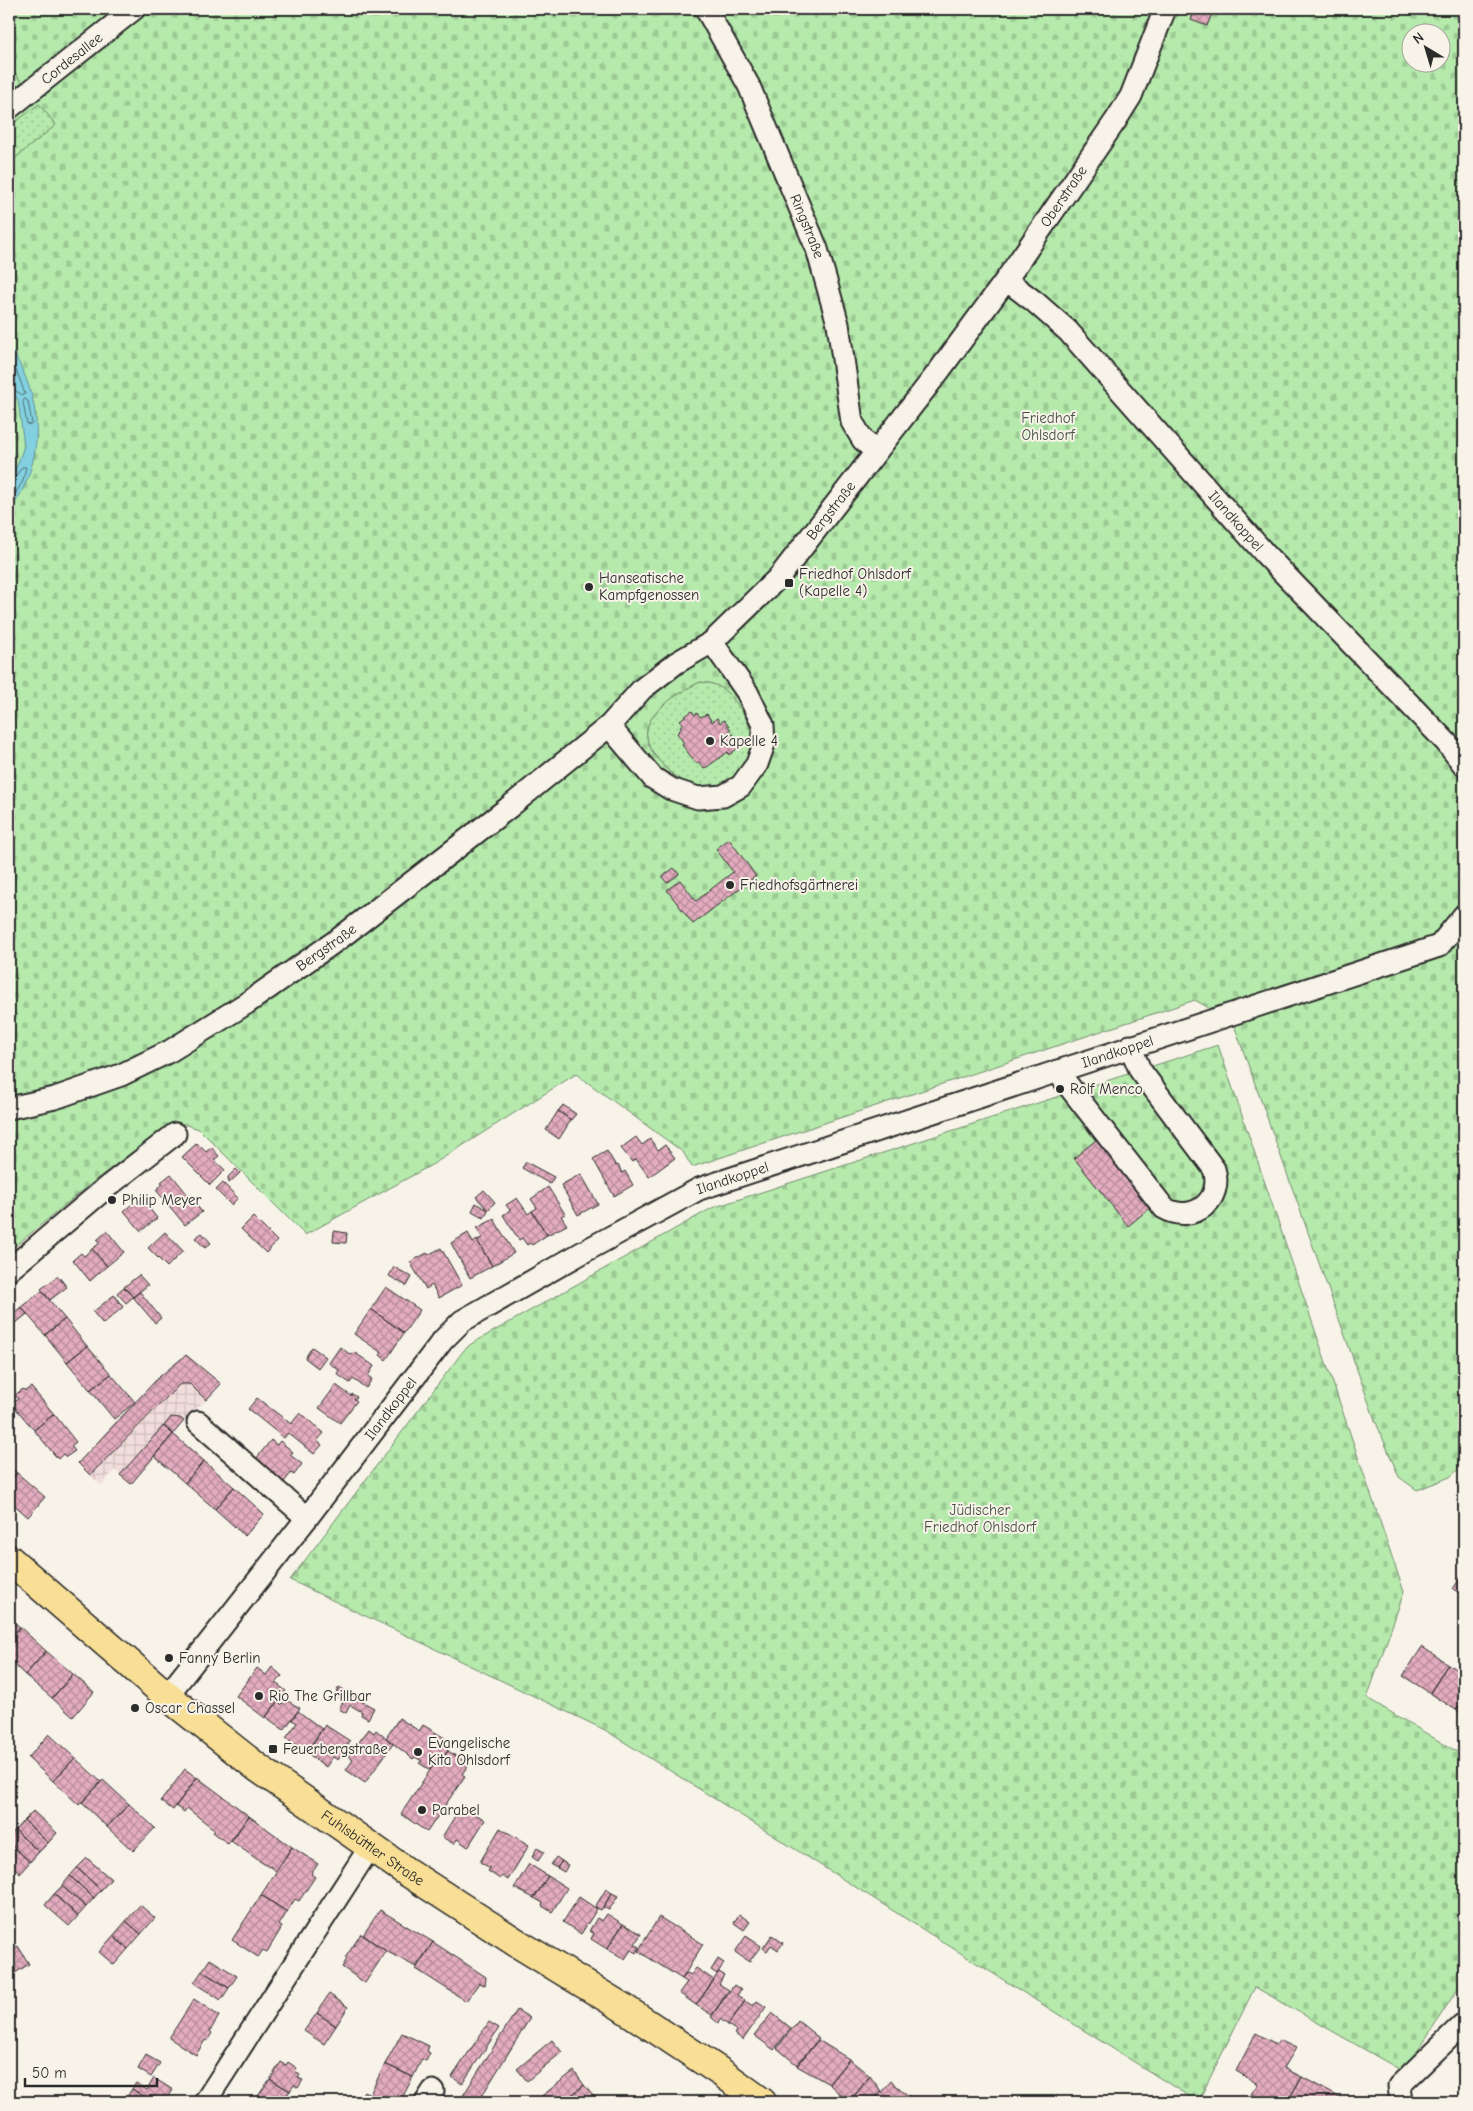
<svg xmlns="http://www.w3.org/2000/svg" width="1473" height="2111" font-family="'Comic Neue',sans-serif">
	<defs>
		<pattern id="industrial-grid" width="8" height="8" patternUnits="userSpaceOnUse" patternTransform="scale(1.25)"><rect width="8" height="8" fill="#f1dedc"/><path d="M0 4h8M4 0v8" fill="none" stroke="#cfbfbd"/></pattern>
		<pattern id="grass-dots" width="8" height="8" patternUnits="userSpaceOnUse" patternTransform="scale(1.25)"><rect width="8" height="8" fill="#b5eaac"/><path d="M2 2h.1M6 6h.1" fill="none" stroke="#9cc994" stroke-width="1.8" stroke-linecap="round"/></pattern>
		<pattern id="cemetery-stones" width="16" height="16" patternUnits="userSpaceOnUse" patternTransform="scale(1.25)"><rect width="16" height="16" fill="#b5eaac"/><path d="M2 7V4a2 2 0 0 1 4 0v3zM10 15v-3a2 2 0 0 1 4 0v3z" fill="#9cc994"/></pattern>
		<pattern id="building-cross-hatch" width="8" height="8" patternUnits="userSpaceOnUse" patternTransform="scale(1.25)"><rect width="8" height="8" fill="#e3acbf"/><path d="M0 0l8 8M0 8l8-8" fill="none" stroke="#b88c9b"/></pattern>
	</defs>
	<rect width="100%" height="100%" fill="#f7f3e8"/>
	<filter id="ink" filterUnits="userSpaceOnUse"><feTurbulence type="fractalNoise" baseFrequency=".02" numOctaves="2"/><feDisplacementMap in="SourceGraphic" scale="10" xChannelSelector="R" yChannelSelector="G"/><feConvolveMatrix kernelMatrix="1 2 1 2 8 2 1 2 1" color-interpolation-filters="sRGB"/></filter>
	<g filter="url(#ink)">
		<path fill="url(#industrial-grid)" d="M180,1384H190L206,1400L184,1421L180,1418L171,1417L120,1475L115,1470L101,1485L90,1475Z"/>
		<path fill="url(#grass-dots)" stroke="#708a6c" d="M9,66L22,82L9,92Z
			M39,104L56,125L9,163V127Z
			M700,682C719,683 725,689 737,704C746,716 753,730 752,746C750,770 725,789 702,789C689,788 677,779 669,771C658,761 644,745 647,729C650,710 684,689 700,682Z"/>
		<path fill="url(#cemetery-stones)" stroke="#708a6c" fill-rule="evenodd" d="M9,9H1464V1464L1450,1477L1417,1490L1399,1477L1375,1420L1233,1022L1195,1000L692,1167L683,1152L576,1074L435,1163L305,1235L199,1129L174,1121L103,1174L9,1251V163L56,125L39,104L9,127V92L22,82L9,66ZM1410,32H1440V62H1410ZM700,682C719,683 725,689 737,704C746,716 753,730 752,746C750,770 725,789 702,789C689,789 677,779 669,771C658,761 644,745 647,729C650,710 684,689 700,682Z
			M1218,1045L1404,1592L1367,1698L1464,1756V1979L1404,2072L1255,1987L1198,2102L605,1730L290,1580L464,1350L471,1344L712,1208Z"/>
		<path fill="#83d1e0" stroke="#608f98" d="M9,346C44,399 47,460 9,512V478L17,466L24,446L18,400L14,395H9Z"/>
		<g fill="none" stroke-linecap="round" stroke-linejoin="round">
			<path stroke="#4e6d73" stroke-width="1" d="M9,355L17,372L25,394L22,395L16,391L9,390
				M25,399L28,401L32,424L30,425L27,424L23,402Z
				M9,480L14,479L22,467H26L23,481L9,504"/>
		</g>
		<path fill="url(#building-cross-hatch)" stroke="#2b2b2b" d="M1195,9H1214L1207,26L1191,20Z
			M692,711L695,715L697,713L700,717L707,714L712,722L717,718L720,723L724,720L731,730L727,733L730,736L733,734L742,745L729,755L728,752L704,769L699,762L697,764L682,745L684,743L677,733L682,728L680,726L683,724L680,720Z
			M729,839L756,876L693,924L667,890L680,880L696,901L733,872L716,849Z
			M674,868L679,874L667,883L662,877Z
			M563,1105L576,1114L571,1120L558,1111Z
			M558,1111L571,1120L559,1139L546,1130Z
			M636,1137L642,1145L650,1139L658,1150L665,1145L675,1158L649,1177L636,1159L632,1162L621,1148Z
			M1096,1140L1150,1208L1128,1226L1074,1158Z
			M197,1143L206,1152L211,1147L219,1156L214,1160L225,1170L210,1185L182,1157Z
			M607,1151L616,1166L618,1165L622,1173L625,1171L633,1185L614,1196L593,1159Z
			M526,1162L554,1177L550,1184L522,1168Z
			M236,1169L240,1173L229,1183L228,1177Z
			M171,1174L202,1212L185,1225L156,1190L163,1184L161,1182Z
			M581,1174L598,1204L578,1215L561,1185Z
			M223,1183L238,1198L231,1205L216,1190Z
			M548,1187L565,1214L561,1216L567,1225L547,1235L532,1211L537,1208L531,1199Z
			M484,1190L495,1202L488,1210L476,1197Z
			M140,1197L157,1218L141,1231L124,1211Z
			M517,1198L528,1214L532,1211L547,1235L532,1245L530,1243L527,1245L522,1238L519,1240L503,1215L510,1210L506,1205Z
			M476,1203L488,1210L484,1218L472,1211Z
			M253,1217L277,1241L266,1253L241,1229Z
			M494,1219L514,1253L492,1266L477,1240L482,1238L477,1228Z
			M107,1231L124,1252L107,1266L92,1249L100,1243L97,1240Z
			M334,1231L347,1233L346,1243L333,1242Z
			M165,1232L183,1251L167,1267L148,1248Z
			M202,1233L211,1243L205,1248L195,1238Z
			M468,1233L473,1243L477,1240L492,1266L470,1278L451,1243Z
			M441,1248L462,1285L439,1298L432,1285L426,1289L410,1262L427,1253L428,1255Z
			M92,1249L107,1266L90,1281L73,1260L81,1253L84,1256Z
			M394,1267L412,1277L407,1286L389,1276Z
			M139,1275L148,1285L133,1297L124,1287Z
			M58,1276L67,1287L50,1300L41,1289Z
			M124,1287L133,1297L126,1303L117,1293Z
			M386,1287L420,1310L404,1333L371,1309Z
			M42,1291L65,1319L45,1335L21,1307Z
			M140,1292L161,1318L155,1323L133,1297Z
			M114,1295L123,1307L103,1324L93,1312Z
			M21,1307L27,1314L16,1323L10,1316Z
			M371,1309L404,1333L386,1360L380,1355L382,1353L354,1334Z
			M65,1319L87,1346L67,1362L45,1335Z
			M87,1346L111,1374L90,1390L67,1362Z
			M312,1347L326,1357L318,1368L305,1358Z
			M340,1347L351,1355L354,1352L374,1366L368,1376L372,1379L366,1388L353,1379L350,1383L337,1374L339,1370L329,1363Z
			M186,1355L221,1384L206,1400L190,1384H180L90,1475L78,1463L159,1377Z
			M111,1374L135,1402L114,1419L90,1390Z
			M336,1385L351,1396L352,1394L357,1397L354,1399L357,1401L340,1423L319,1408Z
			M31,1387L54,1414L34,1430L12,1404L18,1399L15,1395L23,1389L25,1391Z
			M257,1398L291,1424L300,1413L324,1433L317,1441L322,1445L314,1454L288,1433L284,1438L248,1409Z
			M54,1414L76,1442L71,1446L75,1451L66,1457L63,1454L58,1459L34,1430Z
			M171,1417L180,1418L184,1421L173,1434L164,1426Z
			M163,1426L173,1434L131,1484L120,1475Z
			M173,1434L204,1461L185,1483L154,1456Z
			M271,1440L277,1445L280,1441L293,1452L290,1455L302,1464L294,1475L291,1473L284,1482L255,1460Z
			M204,1461L234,1487L215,1509L185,1483Z
			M9,1466L17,1473L9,1483Z
			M17,1473L45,1497L28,1517L9,1500V1483Z
			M234,1487L264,1514L245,1536L215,1509Z
			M1464,1572V1596L1453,1589Z
			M9,1618L20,1627L9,1640Z
			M20,1627L46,1651L25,1675L9,1660V1640Z
			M1422,1647L1448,1664L1430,1693L1403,1676Z
			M46,1651L73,1674L52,1698L25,1675Z
			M1448,1664L1464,1675V1698L1456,1710L1430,1693Z
			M272,1667L282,1676L276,1683L286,1691L265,1718L236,1696L257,1668L266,1675Z
			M73,1674L94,1692L73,1717L52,1698Z
			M339,1687L348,1692L343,1700L335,1695Z
			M352,1696L374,1708L368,1719L361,1715L362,1712L350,1705L346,1713L339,1709L344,1700L348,1702Z
			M1464,1698V1716L1456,1710Z
			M286,1700L300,1708L284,1730L266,1717L278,1702L281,1705Z
			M298,1711L322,1729L306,1752L286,1738L297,1723L292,1720Z
			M399,1718L419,1731L423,1725L453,1743L441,1760L438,1758L430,1770L419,1763L422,1761L415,1757L413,1759L386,1738Z
			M325,1725L350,1741L338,1760L333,1757L326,1767L307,1753Z
			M369,1729L374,1733L376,1730L393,1744L365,1783L346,1770L353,1760L348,1756Z
			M49,1734L75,1758L53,1781L28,1758Z
			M448,1751L469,1764L462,1774L465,1776L427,1832L401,1814L438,1758L441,1760Z
			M75,1758L101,1782L79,1805L53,1781Z
			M185,1769L197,1778L173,1810L161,1801Z
			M197,1777L249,1816L228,1844L213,1832L215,1830L187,1808L184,1812L176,1806Z
			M103,1780L129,1804L107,1827L82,1803Z
			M129,1804L155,1828L133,1851L107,1827Z
			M462,1805L485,1820L468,1847L457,1839L454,1844L442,1837Z
			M33,1811L57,1833L48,1843L24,1820Z
			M249,1816L292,1847L276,1871L270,1866L269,1867L261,1862L231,1841Z
			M24,1820L48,1843L39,1852L15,1830Z
			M500,1828L529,1845L508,1880L502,1876L500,1879L488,1871L490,1868L480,1862Z
			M15,1830L39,1852L30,1862L9,1843V1837Z
			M9,1843L30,1862L20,1873L9,1862Z
			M292,1847L318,1864L311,1874L315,1877L299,1901L295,1899L287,1912L261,1895Z
			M537,1848L544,1852L538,1861L532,1857Z
			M556,1857L562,1861L557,1868L551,1865Z
			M87,1858L111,1879L101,1890L77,1868Z
			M562,1861L568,1865L564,1872L557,1868Z
			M529,1864L548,1876L534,1898L514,1888Z
			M77,1868L101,1890L94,1898L70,1876Z
			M70,1876L94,1898L86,1907L62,1886Z
			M548,1876L567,1888L552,1912L542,1906L543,1903L534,1898Z
			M62,1886L86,1907L78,1916L54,1894Z
			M606,1889L612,1893L601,1910L595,1907Z
			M612,1893L618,1896L609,1910L603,1907Z
			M54,1894L78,1916L69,1926L45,1905Z
			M261,1895L287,1912L279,1925L282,1927L267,1952L263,1950L258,1957L232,1940Z
			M579,1897L597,1909L581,1934L563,1922Z
			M140,1905L155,1918L141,1934L126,1921Z
			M380,1910L433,1942L416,1967L386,1951L363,1935Z
			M607,1914L623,1924L607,1949L591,1939L594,1933L589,1931L597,1918L602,1921Z
			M739,1914L750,1922L744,1930L734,1923Z
			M659,1917L703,1944L682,1979L638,1951Z
			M126,1921L141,1934L128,1949L113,1936Z
			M623,1924L641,1934L635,1944L639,1947L636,1953L631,1950L625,1959L607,1949Z
			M361,1934L386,1951L365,1983L342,1967L347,1959L345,1958Z
			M772,1935L783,1943L778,1950L771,1945L767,1951L763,1948Z
			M113,1936L128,1949L114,1965L99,1952Z
			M746,1936L761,1946L749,1962L735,1952Z
			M433,1942L486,1977L485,1985L479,1983L466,2001L416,1969Z
			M18,1946L29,1964L9,1977V1952Z
			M210,1959L237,1976L229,1988L202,1971Z
			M718,1959L724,1963L717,1974L711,1970Z
			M696,1968L714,1980L696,2005L679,1993L687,1982L682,1979L687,1973L691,1975Z
			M202,1971L229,1988L221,2000L194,1983Z
			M719,1972L724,1975L719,1984L729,1990L712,2015L696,2005Z
			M734,1985L741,1990L737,1995L745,2001L728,2025L720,2019L718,2023L711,2017Z
			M329,1994L348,2007L336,2026L317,2013Z
			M194,1999L219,2016L210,2031L212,2033L207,2041L205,2040L196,2055L169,2038Z
			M745,2001L753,2006L757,2001L766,2007L743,2040L735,2034L737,2031L728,2025Z
			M517,2010L530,2018L478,2102H459Z
			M317,2013L336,2026L324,2044L304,2031Z
			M772,2013L791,2028L774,2050L754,2035Z
			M798,2021L819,2038L797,2065L777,2048Z
			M489,2022L499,2028L462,2084L452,2077Z
			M402,2033L429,2046L427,2051L430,2053L426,2061L422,2059L413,2077L385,2064Z
			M1256,2033L1276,2044L1279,2040L1296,2048L1284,2068L1302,2077L1287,2102H1265L1251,2094L1258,2084L1236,2071Z
			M552,2040L562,2052L527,2081L517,2069Z
			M818,2040L849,2059L829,2084L797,2066Z
			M146,2055L160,2063L151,2077L138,2069Z
			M849,2059L870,2076L849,2102L829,2084Z
			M281,2062L286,2065L288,2062L297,2068L295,2071L300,2075L298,2078L303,2080L298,2088L294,2085L290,2091L270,2079Z
			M385,2064L413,2077L400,2102H384L370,2094Z
			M574,2071L584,2085L563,2102H534Z
			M870,2076L881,2091L872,2102H852L851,2100Z
			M1302,2077L1348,2102H1287Z
			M154,2078L173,2090L165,2102H153L132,2089L136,2083L147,2090Z
			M270,2079L290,2091L285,2098L289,2102H262L264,2099L258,2096Z
			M891,2081L911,2098L907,2102H873Z
			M584,2085L598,2102H563Z
			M132,2089L153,2102H138L128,2095Z
			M364,2091L370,2094L384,2102H358Z"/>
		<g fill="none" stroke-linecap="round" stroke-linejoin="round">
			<g stroke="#2b2b2b" stroke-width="25">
				<g id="minor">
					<path id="s1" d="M706,9L749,86L817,249L838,324L852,422L863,440L875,451"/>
					<path id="s2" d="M9,108L134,9"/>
					<path id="s3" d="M1006,280L1035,302L1068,331L1266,555L1446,742L1464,765"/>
					<path d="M609,726L653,778L671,789L698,798L723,796L741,786L757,764L764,744L763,725L747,692L712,642"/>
					<path d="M1057,1071L1164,1208C1193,1225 1224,1200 1214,1169L1140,1070L1130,1046"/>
					<path id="s4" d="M9,1108L55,1098L121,1075L170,1051L247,1003L340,938L508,808L609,726L642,689L676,663L712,642L780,576L939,371L1006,280L1116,120L1131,96L1165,9"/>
					<path d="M9,1270L107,1187L175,1134"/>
					<path d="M198,1422L307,1518"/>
					<path id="s5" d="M167,1696L307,1518L443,1340L462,1321L585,1251L699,1189L1439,946L1464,915"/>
					<path d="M205,2102L370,1847"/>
					<path d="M426,2102L433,2091"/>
					<path d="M1401,2102L1399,2086L1462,2025"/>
				</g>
			</g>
			<g stroke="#2b2b2b" stroke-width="31">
				<g id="major">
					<path id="s6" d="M9,1559L167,1696L258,1768L404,1870L517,1943L622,2007L722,2073L762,2102"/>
				</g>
			</g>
			<use href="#minor" stroke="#f7f3e8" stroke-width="21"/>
			<use href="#major" stroke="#f9df96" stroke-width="28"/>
		</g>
	</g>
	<g fill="#2b2b2b" stroke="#f7f3e8" stroke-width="2">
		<rect x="784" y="578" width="10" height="10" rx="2.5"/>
		<circle cx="589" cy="587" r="5"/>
		<circle cx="710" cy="741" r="5"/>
		<circle cx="730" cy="885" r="5"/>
		<circle cx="1060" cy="1089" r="5"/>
		<circle cx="112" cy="1200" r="5"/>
		<circle cx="169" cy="1658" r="5"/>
		<circle cx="259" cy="1696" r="5"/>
		<circle cx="135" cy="1708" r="5"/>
		<rect x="268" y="1744" width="10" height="10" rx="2.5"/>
		<circle cx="418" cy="1752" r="5"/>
		<circle cx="422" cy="1810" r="5"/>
	</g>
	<g text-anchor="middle" stroke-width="4" stroke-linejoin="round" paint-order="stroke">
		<g font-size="15" fill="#2b2b2b" stroke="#f7f3e8">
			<text dy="5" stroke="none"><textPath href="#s2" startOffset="80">Cordesallee</textPath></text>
			<text dy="5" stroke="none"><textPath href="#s4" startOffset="1421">Oberstraße</textPath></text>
			<text dy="5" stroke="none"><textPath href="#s1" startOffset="240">Ringstraße</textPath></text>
			<text dy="5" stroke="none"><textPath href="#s4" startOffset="1030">Bergstraße</textPath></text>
			<text dy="5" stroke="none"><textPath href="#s3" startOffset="334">Ilandkoppel</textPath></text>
			<text dy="5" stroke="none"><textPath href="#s4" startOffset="359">Bergstraße</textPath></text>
			<text dy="5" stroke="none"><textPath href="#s5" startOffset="1189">Ilandkoppel</textPath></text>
			<text dy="5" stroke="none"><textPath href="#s5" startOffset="784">Ilandkoppel</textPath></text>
			<text dy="5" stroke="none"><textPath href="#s5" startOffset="364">Ilandkoppel</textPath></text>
			<text dy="5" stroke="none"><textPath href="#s6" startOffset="465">Fuhlsbüttler Straße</textPath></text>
		</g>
		<g font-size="15" fill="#475145" stroke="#f7f3e8">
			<text x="1048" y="423">Friedhof<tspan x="1048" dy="17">Ohlsdorf</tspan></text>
			<text x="980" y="1515">Jüdischer<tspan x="980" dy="17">Friedhof Ohlsdorf</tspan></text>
		</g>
		<g font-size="15" fill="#2b2b2b" stroke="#f7f3e8" text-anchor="start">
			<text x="799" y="579">Friedhof Ohlsdorf<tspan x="799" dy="17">(Kapelle 4)</tspan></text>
			<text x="599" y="583">Hanseatische<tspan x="599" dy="17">Kampfgenossen</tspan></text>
			<text x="720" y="746">Kapelle 4</text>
			<text x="740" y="890">Friedhofsgärtnerei</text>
			<text x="1070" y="1094">Rolf Menco</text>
			<text x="122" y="1205">Philip Meyer</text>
			<text x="179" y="1663">Fanny Berlin</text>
			<text x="269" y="1701">Rio The Grillbar</text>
			<text x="145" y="1713">Oscar Chassel</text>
			<text x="428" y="1748">Evangelische<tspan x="428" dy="17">Kita Ohlsdorf</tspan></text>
			<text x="283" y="1754">Feuerbergstraße</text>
			<text x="432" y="1815">Parabel</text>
		</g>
	</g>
	<rect width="1473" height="2111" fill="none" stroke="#f7f3e8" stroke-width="30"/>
	<rect x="15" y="15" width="1443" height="2081" fill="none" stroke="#2b2b2b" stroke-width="2" filter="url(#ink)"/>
	<g transform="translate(1426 48) rotate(322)"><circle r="24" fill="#f7f3e8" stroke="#a5a39c"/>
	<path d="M0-4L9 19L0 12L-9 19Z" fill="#2b2b2b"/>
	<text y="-8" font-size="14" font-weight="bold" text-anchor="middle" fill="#2b2b2b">N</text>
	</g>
	<path d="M25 2078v8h132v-8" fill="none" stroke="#2b2b2b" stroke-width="2.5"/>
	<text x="32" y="2078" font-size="15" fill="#2b2b2b" stroke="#f7f3e8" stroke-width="4" paint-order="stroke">50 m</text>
</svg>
